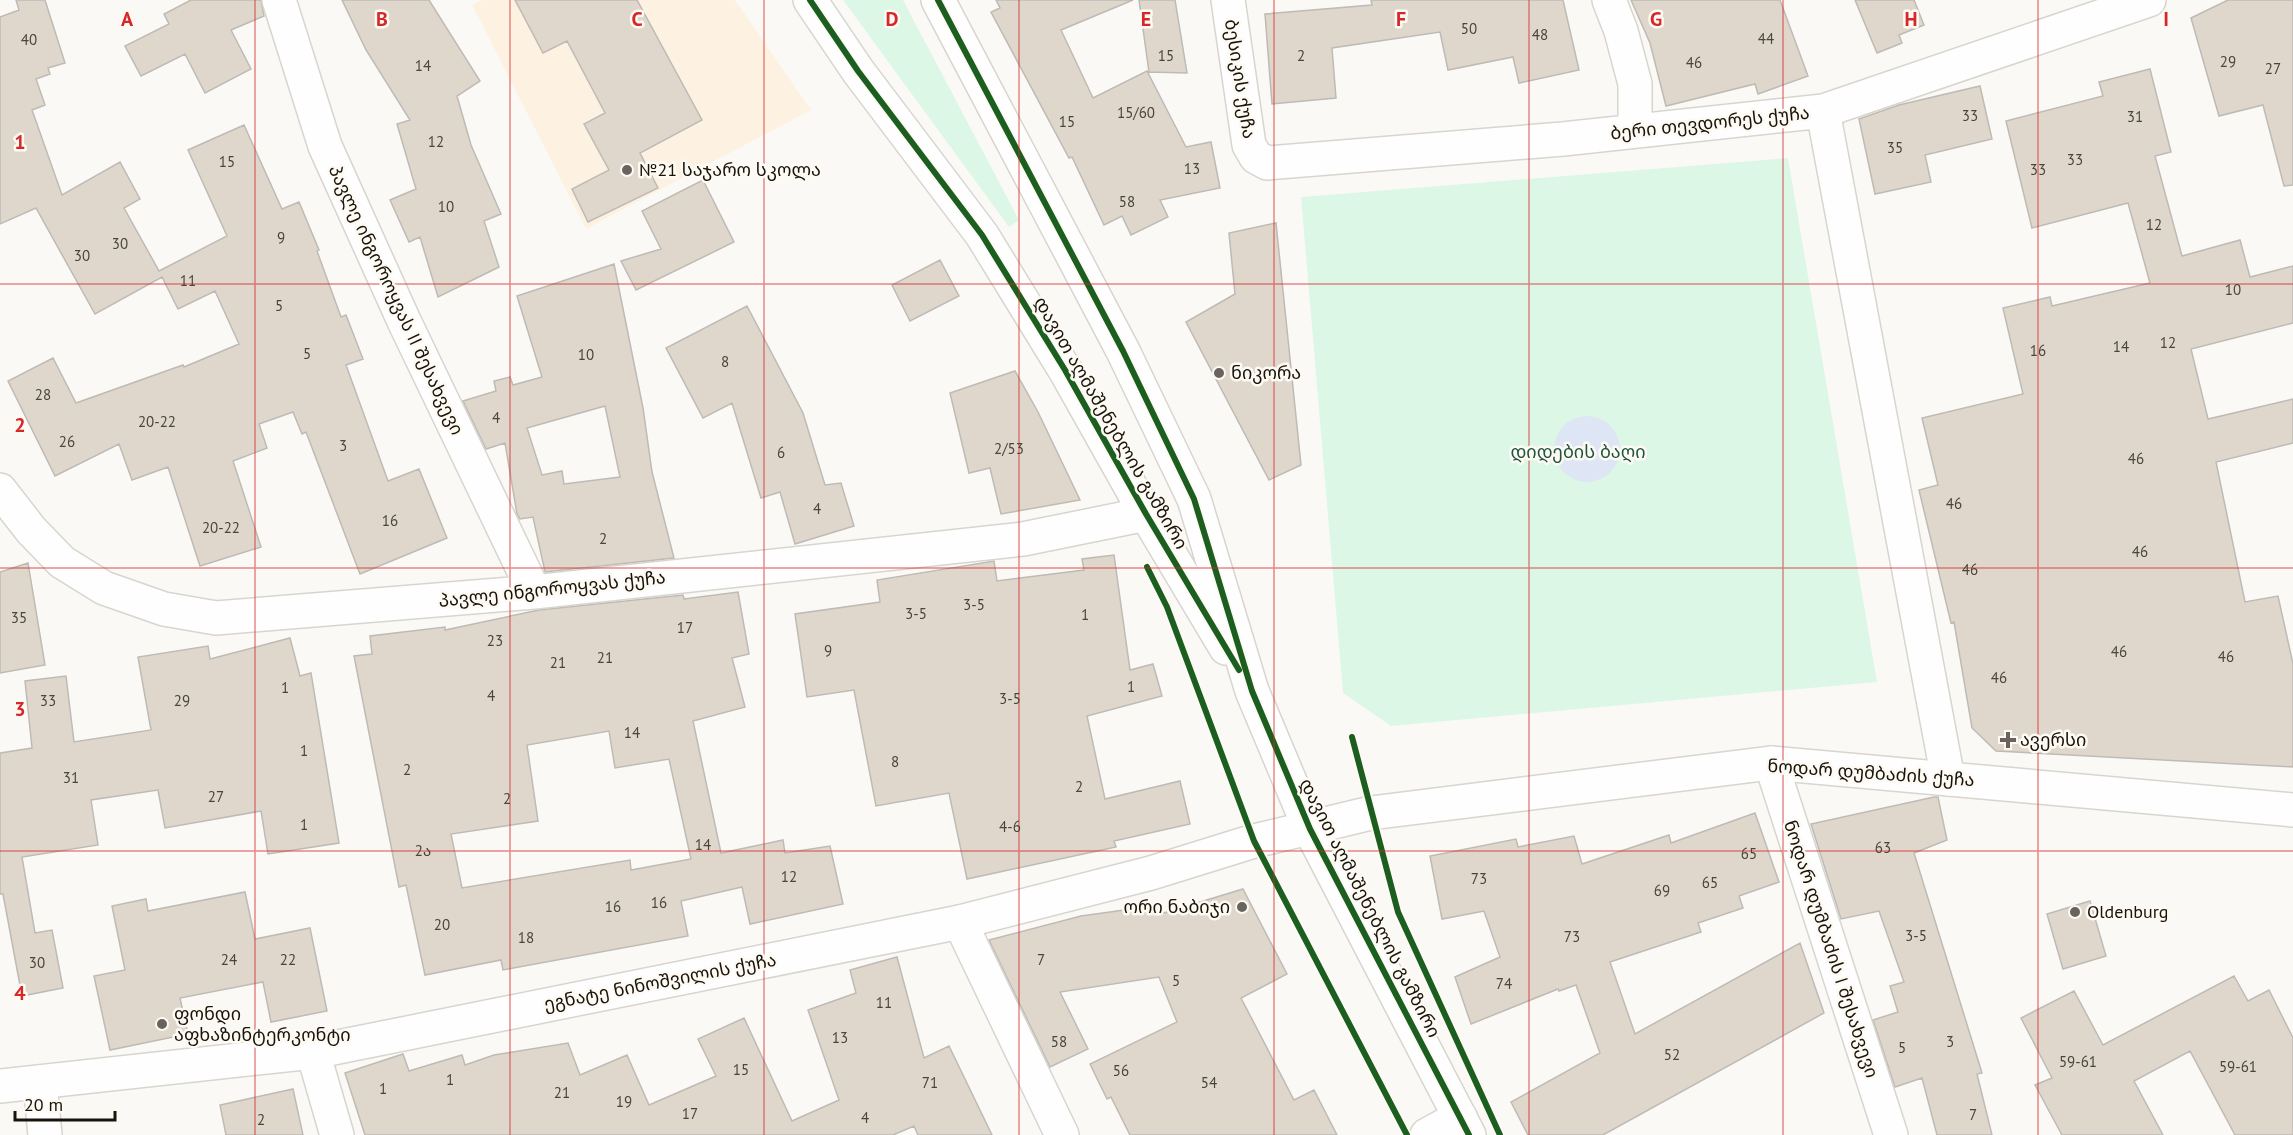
<svg xmlns="http://www.w3.org/2000/svg" width="2293" height="1135" font-family="'PT Sans','Noto Sans Georgian',sans-serif">
	<rect width="100%" height="100%" fill="#fbf9f6"/>
	<path fill="#fdf2e2" d="M482,0H735L811,110L586,229L472,5Z"/>
	<path fill="#ddf7e7" d="M843,0H903L1019,220L1009,227Z
		M1788,158L1877,682L1391,726L1343,693L1301,197Z"/>
	<path fill="#dee6f5" d="M1554 449a33 33 0 1 1 66 0a33 33 0 1 1-66 0Z"/>
	<path fill="#dfd7cb" stroke="#bebab5" stroke-width="1.5" fill-rule="evenodd" d="M16,0H45L65,63L48,68L50,74L36,79L45,105L32,110L62,195L120,162L140,199L124,208L159,271L227,236L188,150L244,125L282,209L299,202L319,250L317,251L341,317L346,315L363,359L346,365L388,481L419,469L447,538L360,574L306,432L302,434L293,412L259,424L267,448L233,461L261,547L200,566L168,467L132,480L119,444L55,476L8,381L53,358L76,403L183,365L184,367L239,344L215,291L178,309L162,277L95,314L36,208L0,224V17L19,10Z
		M191,0H261L264,16L231,30L251,69L205,93L185,54L141,76L125,46L169,24L164,14Z
		M342,0H429L480,81L457,96L471,145L501,214L484,221L499,267L438,297L420,237L409,242L390,200L416,189L397,124L410,120L366,50Z
		M515,0H637L702,120L640,153L658,188L588,222L572,189L609,170L584,124L605,113L567,41L543,53Z
		M996,0H1133L1061,30L1093,98L1147,71L1186,147L1211,142L1220,188L1160,200L1168,217L1131,235L1122,216L1104,225L1072,157L1069,158L991,12L1000,8Z
		M1139,0H1175L1187,73L1149,72Z
		M1371,0H1563L1579,70L1519,83L1513,57L1448,70L1440,32L1332,48L1336,98L1272,104L1265,14L1372,5Z
		M1631,0H1780L1808,76L1758,94L1755,84L1666,106L1650,43Z
		M1855,0H1914L1924,25L1899,35L1902,43L1877,53Z
		M2228,0H2293V185L2284,186L2263,105L2219,116L2191,18Z
		M2150,69L2171,152L2155,156L2182,256L2240,240L2250,277L2293,266V323L2191,349L2208,419L2293,399V443L2216,462L2245,602L2278,596L2293,664V767L1996,751L1972,728L1954,622L1951,623L1919,490L1938,485L1922,418L2023,394L2003,308L2050,297L2052,306L2150,283L2128,203L2032,228L2006,121L2103,96L2099,82Z
		M1980,86L1992,139L1925,155L1931,182L1875,194L1859,119L1899,105Z
		M703,180L734,242L636,290L621,261L661,249L642,211Z
		M1276,223L1301,465L1269,480L1186,322L1235,294L1229,233Z
		M940,260L959,296L910,321L892,285Z
		M614,264L643,408L652,472L674,558L545,572L533,517L520,519L517,514L505,443L486,449L463,401L496,391L494,381L510,377L513,385L542,377L517,296ZM605,406L620,477L564,484L562,471L542,475L527,428Z
		M747,306L803,413L825,485L841,483L854,526L795,544L780,492L761,498L732,403L703,418L666,348Z
		M1015,371L1038,412L1080,500L1001,514L990,468L969,473L950,393Z
		M1114,555L1130,670L1153,664L1162,696L1087,716L1105,799L1180,781L1190,824L1114,841L1116,847L967,879L949,793L876,806L854,690L807,697L795,614L880,602L877,580L994,561L997,581L1084,570L1082,559Z
		M28,563L45,665L0,673V572Z
		M738,592L749,654L732,658L745,707L693,721L721,853L783,840L785,853L830,846L843,904L750,924L742,887L681,901L688,936L503,970L501,960L425,975L406,885L399,887L354,656L372,654L370,636L445,627V630L539,610L683,595L684,599ZM609,731L615,768L669,759L691,859L631,870L630,860L462,888L451,834L538,821L527,745Z
		M290,638L300,676L311,673L339,843L268,854L261,811L165,828L158,790L91,800L98,845L22,857L35,933L52,930L63,988L22,996L3,894H0V753L32,748L25,681L66,676L74,742L151,730L138,657L208,646L210,659Z
		M1934,797H1938L1947,840L1914,853L1982,1073L1977,1074L1992,1135H1937L1922,1078L1895,1087L1873,1020L1898,1012L1890,986L1904,982L1879,911L1841,919L1811,824Z
		M1755,813L1779,882L1739,896L1743,908L1698,923L1701,932L1610,962L1635,1034L1800,943L1824,1013L1603,1135H1528L1511,1102L1600,1053L1576,985L1559,991L1558,989L1471,1024L1455,977L1500,957L1484,911L1442,919L1430,856L1516,839L1518,847L1574,836L1582,864L1669,835L1671,843Z
		M1243,889L1287,974L1241,998L1294,1100L1314,1090L1337,1135H1130L1111,1097L1107,1099L1090,1064L1177,1022L1159,977L1060,992L1088,1049L1050,1067L989,940L1081,916L1160,905L1164,913Z
		M245,892L255,939L310,928L327,1011L271,1022L263,982L180,998L188,1034L110,1050L94,976L125,970L112,906L146,899L148,911Z
		M2090,901L2106,956L2063,969L2047,914Z
		M897,957L924,1058L949,1046L992,1135H918L914,1126L893,1135H365L345,1073L403,1054L409,1071L462,1055L465,1065L494,1055L568,1043L580,1075L627,1055L649,1105L716,1076L698,1039L744,1018L792,1121L839,1100L808,1010L856,993L850,970Z
		M2234,976L2248,1001L2269,990L2293,1038V1135H2235L2190,1051L2134,1081L2163,1135H2062L2035,1085L2052,1078L2021,1018L2074,991L2103,1045Z
		M293,1089L303,1135H226L220,1105Z"/>
	<g fill="none" stroke-linecap="round" stroke-linejoin="round">
		<g stroke="#d8d5ce" stroke-width="36">
			<path id="minor" d="M279,0L325,146L404,321L534,592
				M1228,0L1249,145L1256,157L1267,163L1563,139L1823,111L2149,0
				M1609,0L1621,31L1635,84V131
				M1823,111L1948,779
				M0,490L31,530L62,562L104,588L164,609L216,618L534,592L1023,539L1146,514
				M1771,763L1891,1135
				M960,922L1062,1135
				M313,1052L337,1135
				M40,1082L45,1135
				M1427,1135L1460,1117"/>
		</g>
		<g stroke="#d8d5ce" stroke-width="36">
			<path id="major" d="M810,0L858,71L982,235L1065,370L1146,514L1226,648
				M938,0L1123,351L1194,499L1252,691L1310,829L1469,1135
				M0,1086L313,1052L960,922L1151,873L1254,841L1371,813L1771,763L2293,810"/>
		</g>
		<use href="#minor" stroke="#fefefe" stroke-width="33"/>
		<use href="#major" stroke="#fefefe" stroke-width="33"/>
		<g stroke="#fdfaf4" stroke-width="10">
			<path id="cycleway" d="M810,0L858,71L982,235L1065,370L1146,514L1239,670
				M938,0L1123,351L1194,499L1252,691L1310,829L1469,1135
				M1147,567L1167,607L1254,841L1407,1135
				M1352,737L1398,912L1500,1135"/>
		</g>
		<use href="#cycleway" stroke="#1b5e20" stroke-width="6"/>
	</g>
	<path fill="none" stroke="#d62828" stroke-width="1.5" stroke-opacity="0.55" d="M255,0V1135M510,0V1135M764,0V1135M1019,0V1135M1274,0V1135M1529,0V1135M1783,0V1135M2038,0V1135M0,284H2293M0,568H2293M0,851H2293"/>
	<g fill="#68645d" stroke="#fdfaf4" stroke-width="2">
		<circle cx="627" cy="170" r="6"/>
		<circle cx="1219" cy="373" r="6"/>
		<path d="M2005 731h6v6h6v6h-6v6h-6v-6h-6v-6h6z"/>
		<circle cx="1242" cy="907" r="6"/>
		<circle cx="2075" cy="912" r="6"/>
		<circle cx="162" cy="1024" r="6"/>
	</g>
	<g text-anchor="middle" stroke-width="5" stroke-linejoin="round" paint-order="stroke">
		<g font-size="15" fill="#4a443a">
			<text x="1469" y="34">50</text>
			<text x="1540" y="40">48</text>
			<text x="1766" y="44">44</text>
			<text x="29" y="45">40</text>
			<text x="1166" y="61">15</text>
			<text x="1301" y="61">2</text>
			<text x="2228" y="67">29</text>
			<text x="1694" y="68">46</text>
			<text x="423" y="71">14</text>
			<text x="2273" y="74">27</text>
			<text x="1136" y="118">15/60</text>
			<text x="1970" y="121">33</text>
			<text x="2135" y="122">31</text>
			<text x="1067" y="127">15</text>
			<text x="436" y="147">12</text>
			<text x="1895" y="153">35</text>
			<text x="2075" y="165">33</text>
			<text x="227" y="167">15</text>
			<text x="1192" y="174">13</text>
			<text x="2038" y="175">33</text>
			<text x="1127" y="207">58</text>
			<text x="446" y="212">10</text>
			<text x="2154" y="230">12</text>
			<text x="281" y="243">9</text>
			<text x="120" y="249">30</text>
			<text x="82" y="261">30</text>
			<text x="188" y="286">11</text>
			<text x="2233" y="295">10</text>
			<text x="279" y="311">5</text>
			<text x="2168" y="348">12</text>
			<text x="2121" y="352">14</text>
			<text x="2038" y="356">16</text>
			<text x="307" y="359">5</text>
			<text x="586" y="360">10</text>
			<text x="725" y="367">8</text>
			<text x="43" y="400">28</text>
			<text x="496" y="423">4</text>
			<text x="157" y="427">20-22</text>
			<text x="67" y="447">26</text>
			<text x="343" y="451">3</text>
			<text x="1009" y="454">2/53</text>
			<text x="781" y="458">6</text>
			<text x="2136" y="464">46</text>
			<text x="1954" y="509">46</text>
			<text x="817" y="514">4</text>
			<text x="390" y="526">16</text>
			<text x="221" y="533">20-22</text>
			<text x="603" y="544">2</text>
			<text x="2140" y="557">46</text>
			<text x="1970" y="575">46</text>
			<text x="974" y="610">3-5</text>
			<text x="916" y="619">3-5</text>
			<text x="1085" y="620">1</text>
			<text x="19" y="623">35</text>
			<text x="685" y="633">17</text>
			<text x="495" y="646">23</text>
			<text x="828" y="656">9</text>
			<text x="2119" y="657">46</text>
			<text x="2226" y="662">46</text>
			<text x="605" y="663">21</text>
			<text x="558" y="668">21</text>
			<text x="1999" y="683">46</text>
			<text x="1131" y="692">1</text>
			<text x="285" y="693">1</text>
			<text x="491" y="701">4</text>
			<text x="1010" y="704">3-5</text>
			<text x="48" y="706">33</text>
			<text x="182" y="706">29</text>
			<text x="632" y="738">14</text>
			<text x="304" y="756">1</text>
			<text x="895" y="767">8</text>
			<text x="407" y="775">2</text>
			<text x="71" y="783">31</text>
			<text x="1079" y="792">2</text>
			<text x="216" y="802">27</text>
			<text x="507" y="804">2</text>
			<text x="304" y="830">1</text>
			<text x="1010" y="832">4-6</text>
			<text x="703" y="850">14</text>
			<text x="1883" y="853">63</text>
			<text x="423" y="856">2ა</text>
			<text x="1749" y="859">65</text>
			<text x="789" y="882">12</text>
			<text x="1479" y="884">73</text>
			<text x="1710" y="888">65</text>
			<text x="1662" y="896">69</text>
			<text x="659" y="908">16</text>
			<text x="613" y="912">16</text>
			<text x="442" y="930">20</text>
			<text x="1916" y="941">3-5</text>
			<text x="1572" y="942">73</text>
			<text x="526" y="943">18</text>
			<text x="229" y="965">24</text>
			<text x="288" y="965">22</text>
			<text x="1041" y="965">7</text>
			<text x="37" y="968">30</text>
			<text x="1176" y="986">5</text>
			<text x="1504" y="989">74</text>
			<text x="884" y="1008">11</text>
			<text x="840" y="1043">13</text>
			<text x="1059" y="1047">58</text>
			<text x="1950" y="1047">3</text>
			<text x="1902" y="1053">5</text>
			<text x="1672" y="1060">52</text>
			<text x="2078" y="1067">59-61</text>
			<text x="2238" y="1072">59-61</text>
			<text x="741" y="1075">15</text>
			<text x="1121" y="1076">56</text>
			<text x="450" y="1085">1</text>
			<text x="930" y="1088">71</text>
			<text x="1209" y="1088">54</text>
			<text x="383" y="1094">1</text>
			<text x="562" y="1098">21</text>
			<text x="624" y="1107">19</text>
			<text x="690" y="1119">17</text>
			<text x="1973" y="1120">7</text>
			<text x="865" y="1123">4</text>
			<text x="261" y="1125">2</text>
		</g>
		<g font-size="18" fill="#19130a" stroke="#fdfaf4">
			<text transform="translate(1240 79) rotate(81)" y="6">ბესიკის ქუჩა</text>
			<text transform="translate(1710 123) rotate(-6)" y="6">ბერი თევდორეს ქუჩა</text>
			<text transform="translate(396 300) rotate(65)" y="6">პავლე ინგოროყვას II შესახვევი</text>
			<text transform="translate(1111 423) rotate(60)" y="6">დავით აღმაშენებლის გამზირი</text>
			<text transform="translate(552 589) rotate(-6)" y="6">პავლე ინგოროყვას ქუჩა</text>
			<text transform="translate(1871 773) rotate(4)" y="6">ნოდარ დუმბაძის ქუჩა</text>
			<text transform="translate(1370 908) rotate(63)" y="6">დავით აღმაშენებლის გამზირი</text>
			<text transform="translate(1831 949) rotate(72)" y="6">ნოდარ დუმბაძის I შესახვევი</text>
			<text transform="translate(660 982) rotate(-11)" y="6">ეგნატე ნინოშვილის ქუჩა</text>
		</g>
		<g font-size="18" fill="#19130a" stroke="#fdfaf4" text-anchor="start">
			<text x="639" y="176">№21 საჯარო სკოლა</text>
			<text x="1231" y="379">ნიკორა</text>
			<text x="2020" y="746">ავერსი</text>
			<text x="1230" y="913" text-anchor="end">ორი ნაბიჯი</text>
			<text x="2087" y="918">Oldenburg</text>
			<text x="174" y="1020">ფონდი<tspan x="174" dy="21">აფხაზინტერკონტი</tspan></text>
		</g>
		<g font-size="18" fill="#20553d" stroke="#fdfaf4">
			<text x="1578" y="458">დიდების ბაღი</text>
		</g>
	</g>
	<g font-size="20" text-anchor="middle" font-weight="bold" fill="#d62828" stroke="#fdfaf4" stroke-width="5" stroke-linejoin="round" paint-order="stroke">
		<text x="127" y="26">A</text>
		<text x="382" y="26">B</text>
		<text x="637" y="26">C</text>
		<text x="892" y="26">D</text>
		<text x="1146" y="26">E</text>
		<text x="1401" y="26">F</text>
		<text x="1656" y="26">G</text>
		<text x="1911" y="26">H</text>
		<text x="2166" y="26">I</text>
		<text x="20" y="149">1</text>
		<text x="20" y="432">2</text>
		<text x="20" y="716">3</text>
		<text x="20" y="1000">4</text>
	</g>
	<path d="M15 1111v9h100v-9" fill="none" stroke="#19130a" stroke-width="3"/>
	<text x="24" y="1111" font-size="18" fill="#19130a" stroke="#fdfaf4" stroke-width="4.5" paint-order="stroke">20 m</text>
</svg>
